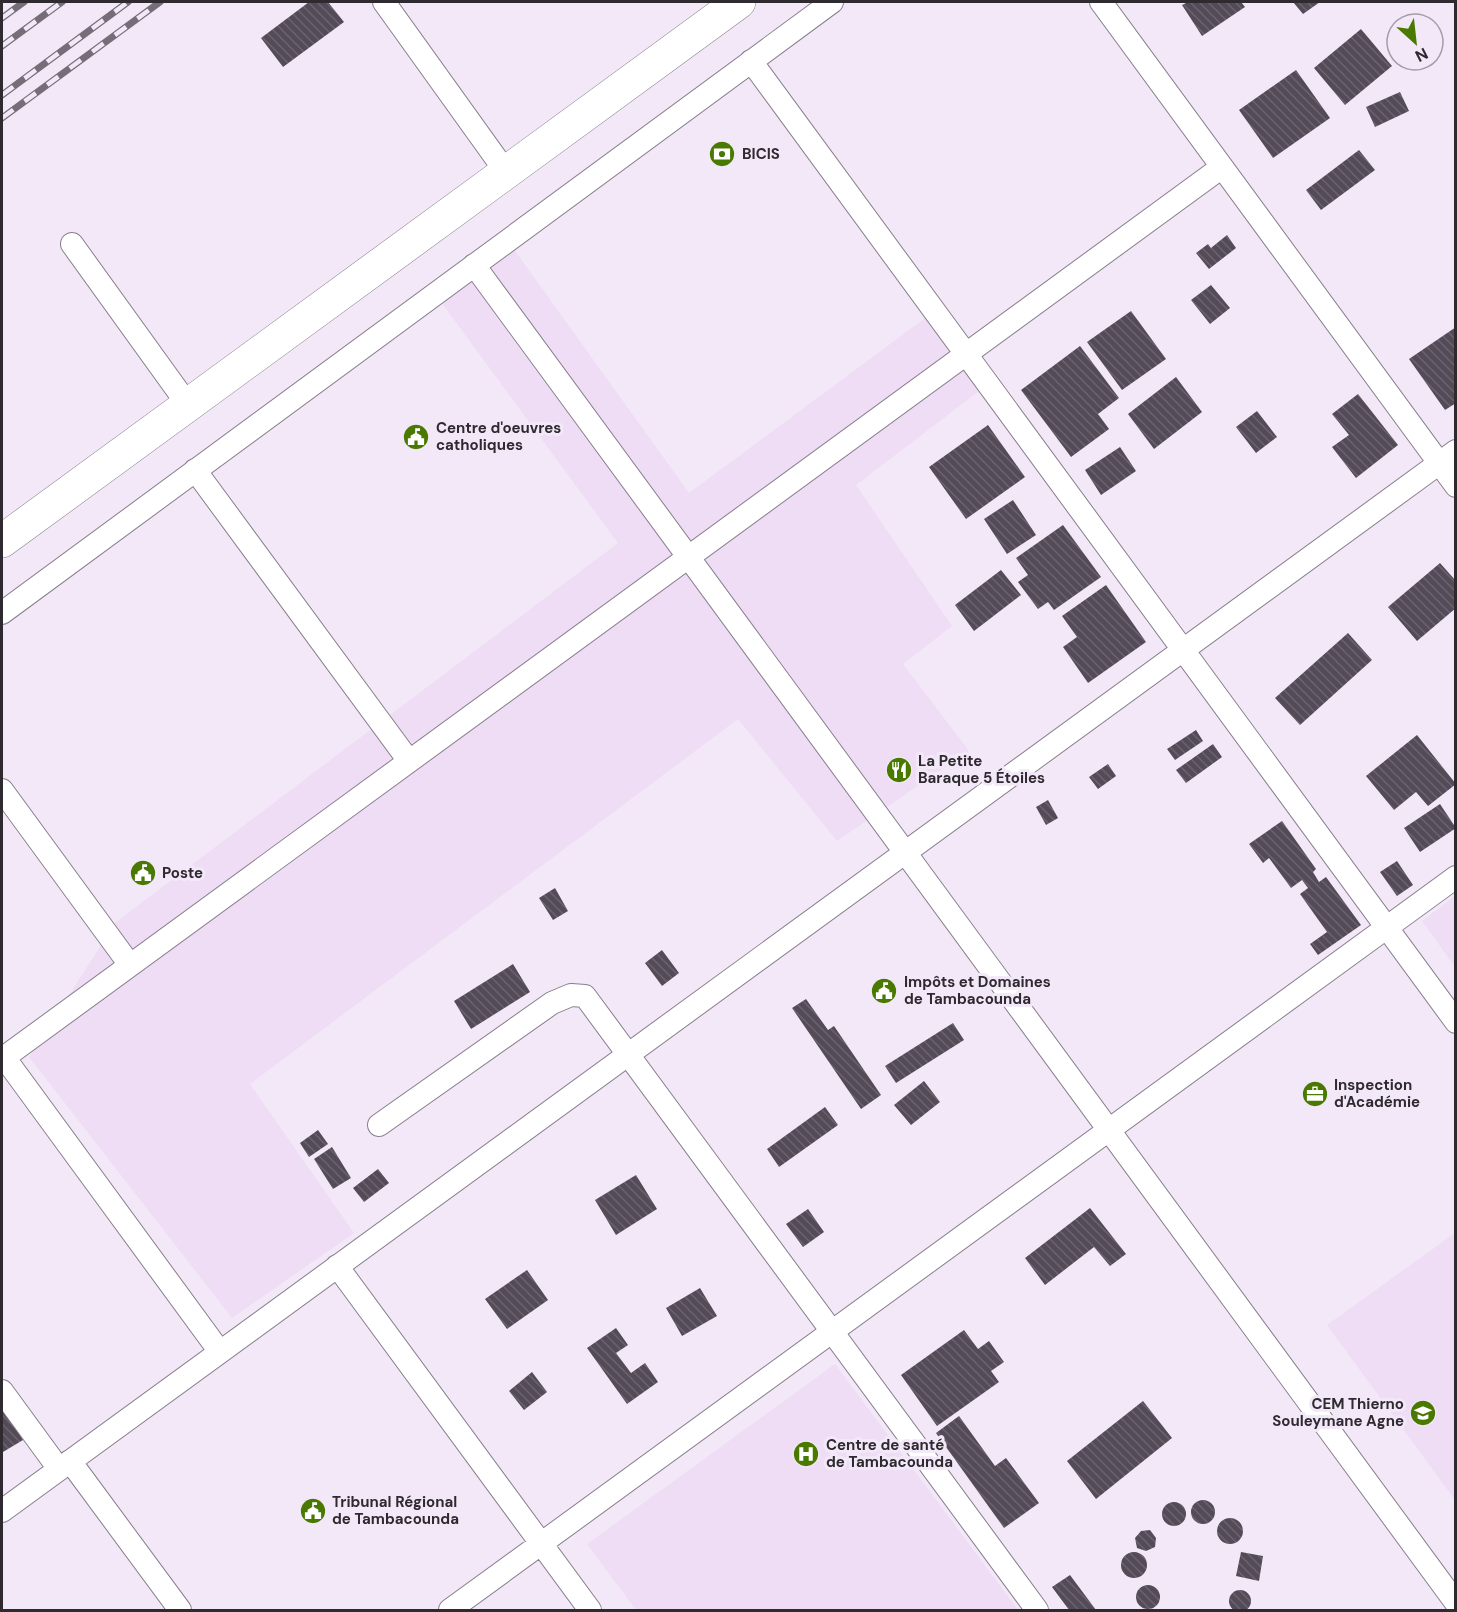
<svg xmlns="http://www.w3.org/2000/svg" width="1457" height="1612" font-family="'DM Sans',sans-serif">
	<defs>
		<pattern id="building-back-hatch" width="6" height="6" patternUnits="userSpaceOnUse" patternTransform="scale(1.5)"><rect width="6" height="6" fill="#544b58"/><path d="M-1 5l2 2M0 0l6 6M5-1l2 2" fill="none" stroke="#6a626d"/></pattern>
	</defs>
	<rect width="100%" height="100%" fill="#f3e8f8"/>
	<path fill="#eeddf4" d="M513,248L689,493L928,316L983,388L856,485L952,626L903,664L969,751L837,841L738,719L250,1084L354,1233L232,1318L29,1057L116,922L618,543L441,302Z
		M1455,896V967L1422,921Z
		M1455,1233V1500L1327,1325Z
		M835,1364L1018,1610H636L587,1544Z"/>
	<path fill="url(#building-back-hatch)" d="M309,2H328L344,22L283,67L261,38Z
		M1188,2H1241L1245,7L1202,36L1182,5Z
		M1293,2H1320L1303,14Z
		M1361,29L1392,66L1345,105L1314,68Z
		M1296,70L1330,118L1273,158L1239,110Z
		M1400,92L1409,111L1375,127L1366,107Z
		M1359,150L1375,170L1321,210L1306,190Z
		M1227,235L1236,248L1209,269L1196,253L1208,244L1211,248Z
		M1211,285L1230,308L1210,324L1191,300Z
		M1131,311L1166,359L1122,390L1087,342Z
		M1456,327V403L1445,410L1409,359Z
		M1080,346L1119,398L1098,414L1109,429L1071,457L1021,390Z
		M1176,377L1202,412L1154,449L1128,414Z
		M1358,394L1398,445L1356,478L1332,447L1349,435L1332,414Z
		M1257,411L1277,437L1256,453L1236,427Z
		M988,425L1025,477L966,519L929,467Z
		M1120,447L1136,471L1101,495L1085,470Z
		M1013,500L1036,535L1007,554L984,519Z
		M1063,525L1101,577L1054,610L1048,602L1038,609L1018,582L1028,575L1016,558Z
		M1440,563L1456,581V608L1417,641L1388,607Z
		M1001,570L1021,595L974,631L955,605Z
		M1106,585L1146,642L1088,683L1063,647L1077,637L1062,616Z
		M1348,633L1372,660L1300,725L1275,698Z
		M1196,730L1203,741L1175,760L1167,749Z
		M1417,735L1456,784L1428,806L1416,792L1394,810L1366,776Z
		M1213,744L1222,757L1186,783L1176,770Z
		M1108,764L1116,776L1098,789L1089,777Z
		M1048,800L1058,818L1046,825L1036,807Z
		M1440,804L1456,828L1420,852L1404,828Z
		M1282,821L1316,869L1313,872L1319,882L1326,877L1361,925L1318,955L1310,944L1327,932L1300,894L1308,888L1302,880L1291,888L1269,858L1263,863L1249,844Z
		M1397,861L1413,885L1397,896L1380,872Z
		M555,888L568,911L553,920L539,898Z
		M662,950L679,973L662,986L645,963Z
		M513,964L530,992L471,1029L454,1001Z
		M806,999L828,1030L834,1026L881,1095L861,1109L792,1008Z
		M953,1023L964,1040L896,1083L885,1066Z
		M924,1081L940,1102L911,1125L894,1105Z
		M825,1107L838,1125L779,1167L767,1149Z
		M318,1130L328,1144L309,1157L300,1143Z
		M332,1147L351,1178L333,1189L314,1159Z
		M378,1169L389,1183L364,1202L353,1188Z
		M636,1175L657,1209L616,1235L595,1200Z
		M1090,1208L1126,1254L1110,1266L1094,1247L1045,1285L1025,1258Z
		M808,1209L824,1232L803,1247L786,1224Z
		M527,1270L548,1300L507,1329L485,1299Z
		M700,1288L717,1316L682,1336L666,1308Z
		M616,1328L628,1345L616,1353L631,1373L645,1363L658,1382L627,1404L587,1348Z
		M964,1330L978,1349L989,1341L1004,1362L991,1371L999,1382L937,1426L901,1375Z
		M532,1372L547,1392L524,1410L509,1391Z
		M1143,1401L1172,1438L1096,1499L1067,1461Z
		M3,1406L23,1440L3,1452L2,1407Z
		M959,1416L995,1466L1006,1458L1039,1503L1004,1528L936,1433Z
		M1191 1512a12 12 0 1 1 24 0a12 12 0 1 1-24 0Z
		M1162 1514a12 12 0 1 1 24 0a12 12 0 1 1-24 0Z
		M1217 1531a13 13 0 1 1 26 0a13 13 0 1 1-26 0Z
		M1150,1530L1156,1538L1155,1547L1146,1551L1137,1548L1135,1538L1141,1531Z
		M1241,1552L1263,1556L1259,1581L1236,1576Z
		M1121 1565a13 13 0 1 1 26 0a13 13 0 1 1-26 0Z
		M1070,1575L1096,1610H1069L1052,1587Z
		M1136 1597a12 12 0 1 1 24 0a12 12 0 1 1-24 0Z
		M1229 1601a11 11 0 1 1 22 0a11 11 0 1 1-22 0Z"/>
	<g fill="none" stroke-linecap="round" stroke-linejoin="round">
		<g stroke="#887e8c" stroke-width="24">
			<path id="minor" d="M384,2L506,172
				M1101,2L1456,486
				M751,61L1456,1022
				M72,244L188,405
				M474,265L1456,1603
				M195,470L409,761
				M2,613L832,2
				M2,790L130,965
				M4,1057L220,1352
				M2,1059L1222,167
				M379,1125L552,1003L571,995L585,996L1037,1610
				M337,1266L590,1610
				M2,1391L59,1469
				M70,1461L180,1610
				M2,1511L1456,451
				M450,1610L1456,877"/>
		</g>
		<g stroke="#887e8c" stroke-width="34">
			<path id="highway" d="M2,541L739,2"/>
		</g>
		<use href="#minor" stroke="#fff" stroke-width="22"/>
		<use href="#highway" stroke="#fff" stroke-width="33"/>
		<g stroke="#756e78" stroke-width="7">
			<path id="rail" d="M2,18L24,2
				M2,46L62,2
				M2,95L128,2
				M2,118L160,2"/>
		</g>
		<use href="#rail" stroke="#f3e8f8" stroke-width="4.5" stroke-dasharray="14" stroke-linecap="butt"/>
	</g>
	<defs>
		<g id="bank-disc" transform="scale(1.35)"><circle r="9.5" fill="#497900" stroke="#f3e8f8"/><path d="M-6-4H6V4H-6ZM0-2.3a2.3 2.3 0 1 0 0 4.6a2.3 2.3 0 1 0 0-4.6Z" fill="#fff"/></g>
		<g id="civic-disc" transform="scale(1.35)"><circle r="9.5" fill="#497900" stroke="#f3e8f8"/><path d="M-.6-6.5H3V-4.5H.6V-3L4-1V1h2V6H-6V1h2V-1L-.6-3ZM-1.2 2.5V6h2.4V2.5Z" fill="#fff"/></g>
		<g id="restaurant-disc" transform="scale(1.35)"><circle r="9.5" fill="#497900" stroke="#f3e8f8"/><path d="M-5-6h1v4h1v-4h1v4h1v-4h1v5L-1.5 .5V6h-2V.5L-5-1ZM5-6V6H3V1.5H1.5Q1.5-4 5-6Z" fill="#fff"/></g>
		<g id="office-disc" transform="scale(1.35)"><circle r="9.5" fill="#497900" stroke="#f3e8f8"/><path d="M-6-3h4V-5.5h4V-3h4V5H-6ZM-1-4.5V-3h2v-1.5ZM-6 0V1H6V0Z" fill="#fff"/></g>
		<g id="school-disc" transform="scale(1.35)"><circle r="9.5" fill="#497900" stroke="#f3e8f8"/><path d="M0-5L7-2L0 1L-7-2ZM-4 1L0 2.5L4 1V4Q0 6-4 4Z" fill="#fff"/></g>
		<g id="hospital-disc" transform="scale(1.35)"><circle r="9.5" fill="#497900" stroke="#f3e8f8"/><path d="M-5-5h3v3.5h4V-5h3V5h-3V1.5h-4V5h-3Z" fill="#fff"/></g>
	</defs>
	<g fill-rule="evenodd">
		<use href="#bank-disc" x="722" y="154"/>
		<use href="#civic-disc" x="416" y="437"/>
		<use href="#restaurant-disc" x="899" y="770"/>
		<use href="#civic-disc" x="143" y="873"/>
		<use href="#civic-disc" x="884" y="991"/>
		<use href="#office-disc" x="1315" y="1094"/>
		<use href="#school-disc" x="1423" y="1413"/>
		<use href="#hospital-disc" x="806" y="1454"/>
		<use href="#civic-disc" x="313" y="1511"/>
	</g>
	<g text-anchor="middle" stroke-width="6" stroke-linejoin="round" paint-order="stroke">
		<g font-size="15" font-weight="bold" fill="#2e2a30" stroke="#f3e8f8" text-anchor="start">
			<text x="742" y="159">BICIS</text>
			<text x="436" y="433">Centre d'oeuvres<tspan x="436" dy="17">catholiques</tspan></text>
			<text x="918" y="766">La Petite<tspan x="918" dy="17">Baraque 5 Étoiles</tspan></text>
			<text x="162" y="878">Poste</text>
			<text x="904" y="987">Impôts et Domaines<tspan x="904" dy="17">de Tambacounda</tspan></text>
			<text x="1334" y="1090">Inspection<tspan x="1334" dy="17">d'Académie</tspan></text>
			<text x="1404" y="1409" text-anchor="end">CEM Thierno<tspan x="1404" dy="17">Souleymane Agne</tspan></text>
			<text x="826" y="1450">Centre de santé<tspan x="826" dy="17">de Tambacounda</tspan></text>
			<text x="332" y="1507">Tribunal Régional<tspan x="332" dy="17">de Tambacounda</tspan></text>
		</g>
	</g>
	<rect width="1457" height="1612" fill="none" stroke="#2e2a30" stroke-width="6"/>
	<g transform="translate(1415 42) rotate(153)"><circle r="28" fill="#f3e8f8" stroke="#a49ca8" stroke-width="1.5"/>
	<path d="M0-4.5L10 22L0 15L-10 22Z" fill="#497900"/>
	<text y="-9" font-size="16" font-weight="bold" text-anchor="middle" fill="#2e2a30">N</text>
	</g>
</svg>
